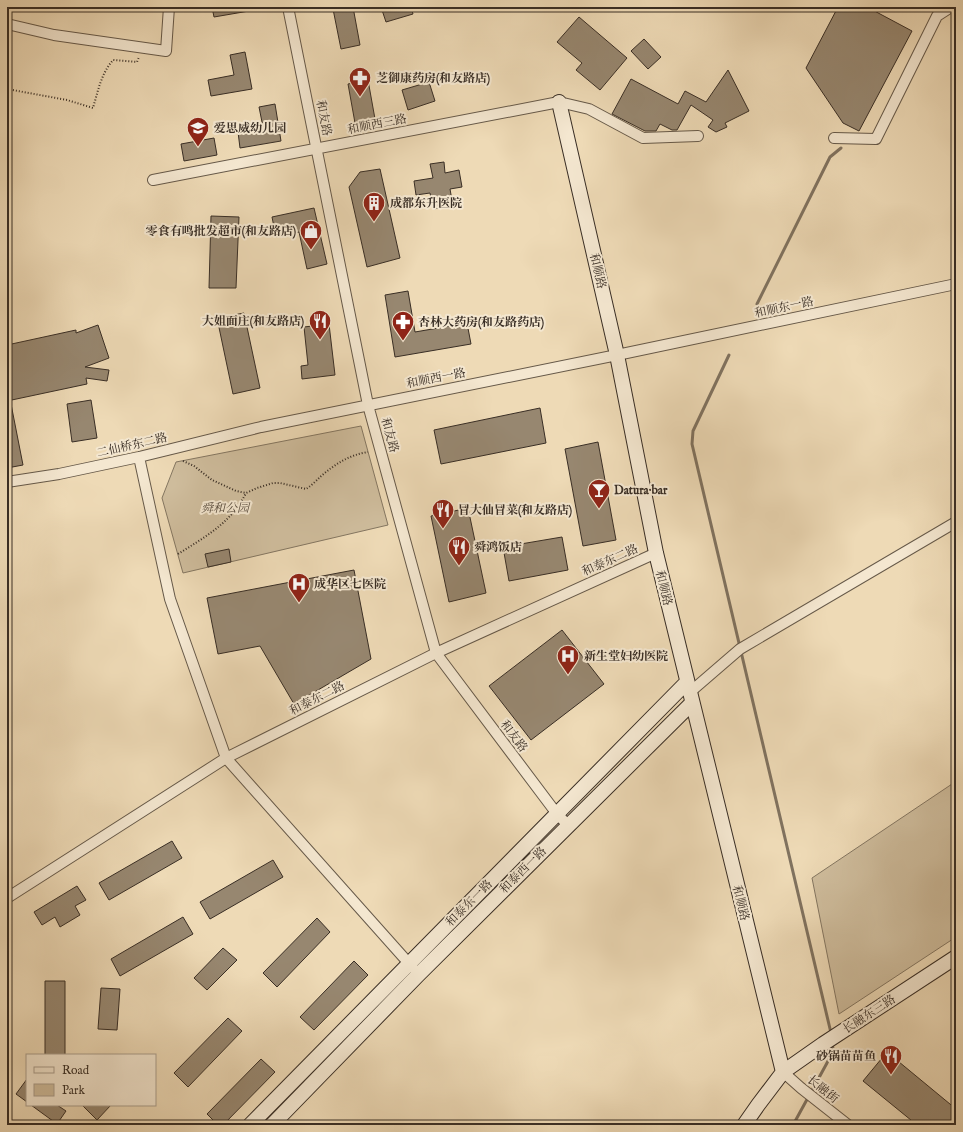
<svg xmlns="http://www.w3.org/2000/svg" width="963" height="1132" font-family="'IM FELL English','Noto Serif SC',serif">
	<rect width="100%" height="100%" fill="#eedab6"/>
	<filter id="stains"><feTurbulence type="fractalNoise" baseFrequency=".005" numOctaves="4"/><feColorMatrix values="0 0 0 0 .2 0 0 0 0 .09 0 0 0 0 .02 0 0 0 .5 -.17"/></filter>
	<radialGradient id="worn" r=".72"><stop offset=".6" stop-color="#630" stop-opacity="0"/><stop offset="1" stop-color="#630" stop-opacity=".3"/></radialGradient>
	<path fill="#cfbd9d" stroke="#847661" d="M361,426L388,525L183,573L162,498L176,462Z
		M955,782L956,784V937L839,1014L812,878Z"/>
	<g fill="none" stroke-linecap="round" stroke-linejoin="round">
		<path stroke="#80725f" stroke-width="3" d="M757,304L830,157L841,148
			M729,355L693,431L692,444L831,1033
			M793,1125L827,1063L833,1049L832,1042"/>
	</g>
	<path fill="#978770" stroke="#392e25" d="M212,7H248L249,11L214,17Z
		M345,7H353L360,45L341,49L333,9Z
		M381,7H411L413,14L386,22Z
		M838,7H867L912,31L859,131L843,123L806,68Z
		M579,17L627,58L600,90L576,70L582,63L557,42Z
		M644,39L661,57L648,69L631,51Z
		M245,52L252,89L211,96L208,80L234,75L230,55Z
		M728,70L749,111L725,123L727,127L716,132L708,127L713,120L691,105L677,130H672L660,124L656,131H645L612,114L631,79L678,104L685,91L706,102Z
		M368,80L375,119L355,123L348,84Z
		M429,82L435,101L408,110L402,90Z
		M275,104L281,141L240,148L238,132L263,127L259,107Z
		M214,138L217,155L184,161L181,144Z
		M444,162L445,173L459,170L462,187L450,189L453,206L433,209L430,193L416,195L414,181L433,178L430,164Z
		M380,169L400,258L367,267L349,187L360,172Z
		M314,208L327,264L307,269L299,232L276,237L272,217Z
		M211,216L239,217L236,288H209Z
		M408,291L415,332L467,323L471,344L395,357L385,295Z
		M244,313L260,388L233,394L217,318Z
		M329,324L335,375L302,379L301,366L308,365L304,327Z
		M98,325L109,358L85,367L109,370L107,381L86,378L87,384L7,401V345L76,330V333Z
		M91,400L97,438L72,442L67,404Z
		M7,404H11L23,465L7,468Z
		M540,408L546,443L441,464L434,430Z
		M598,442L616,540L583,546L565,449Z
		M468,508L486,593L449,602L431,516Z
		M562,537L568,570L509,581L503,547Z
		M229,549L231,562L208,567L205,554Z
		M354,570L371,659L294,704L260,646L218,654L207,598Z
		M562,630L604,684L531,740L489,686Z
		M172,841L182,858L109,900L99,883Z
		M273,860L283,877L210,919L200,902Z
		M77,886L86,900L75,906L80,915L60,927L55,917L42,925L34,912Z
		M183,917L193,934L120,976L111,959Z
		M317,918L330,932L277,987L263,973Z
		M223,948L237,960L207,990L194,978Z
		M354,961L368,975L314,1030L300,1017Z
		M45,981H65V1055H45Z
		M101,988L120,989L117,1030L98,1029Z
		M228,1018L242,1031L188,1087L174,1073Z
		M887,1052L956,1109V1114L947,1125H917L863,1081Z
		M261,1059L275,1072L223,1125H218L207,1114Z
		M27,1079V1102L16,1094Z
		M31,1105H57L66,1111L57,1124Z
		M82,1105H111L97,1120Z"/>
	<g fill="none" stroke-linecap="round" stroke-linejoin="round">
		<g stroke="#665949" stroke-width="12">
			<path id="street" d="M288,7L368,405L436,653L557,814L568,825
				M7,24L54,35L166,51L169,7
				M834,138L876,139L937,16L951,7
				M153,180L559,102L589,109L643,138L698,136
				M139,457L170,599L226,758L413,968
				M7,482L59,474L139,457L261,427L617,355L956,284
				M689,693L740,649L956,522
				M7,898L226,758L436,653L656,553
				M783,1072L801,1088L848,1125"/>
		</g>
		<g stroke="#392e25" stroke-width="16">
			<path id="secondary" d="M559,102L617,355L656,553L783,1072
				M250,1125L687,682
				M272,1125L418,975L692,703
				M744,1125L758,1105L783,1072L823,1044L956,957"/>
		</g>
		<path stroke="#392e25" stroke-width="2" stroke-dasharray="1 2" stroke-linecap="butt" d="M7,89L67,100L93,108C98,91 101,74 113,60L137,62L139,57
			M183,461L194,466L212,480L236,491L246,493L257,488L273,483H280L306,489C311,486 316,481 320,477C335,464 349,455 368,452
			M178,554C205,537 231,523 246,493"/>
		<use href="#street" stroke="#f4e7d0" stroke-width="10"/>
		<use href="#secondary" stroke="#f4e7d0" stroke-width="14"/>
	</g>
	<defs>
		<g id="pharmacy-pin" transform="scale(1.15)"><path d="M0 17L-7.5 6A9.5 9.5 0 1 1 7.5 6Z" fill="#8f2418" stroke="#f4e7d0"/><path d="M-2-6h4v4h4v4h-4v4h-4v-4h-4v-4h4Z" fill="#fff"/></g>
		<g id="school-pin" transform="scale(1.15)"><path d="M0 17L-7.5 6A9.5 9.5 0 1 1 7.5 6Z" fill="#8f2418" stroke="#f4e7d0"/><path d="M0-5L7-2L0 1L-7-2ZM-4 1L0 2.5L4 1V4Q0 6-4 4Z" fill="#fff"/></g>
		<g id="building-pin" transform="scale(1.15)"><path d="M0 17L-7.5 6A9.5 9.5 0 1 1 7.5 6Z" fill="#8f2418" stroke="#f4e7d0"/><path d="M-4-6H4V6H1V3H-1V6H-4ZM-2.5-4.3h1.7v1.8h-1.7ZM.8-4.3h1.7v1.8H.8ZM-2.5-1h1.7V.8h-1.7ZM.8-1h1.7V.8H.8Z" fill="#fff"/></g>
		<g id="shop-pin" transform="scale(1.15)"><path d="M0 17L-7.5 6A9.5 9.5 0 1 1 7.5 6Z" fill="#8f2418" stroke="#f4e7d0"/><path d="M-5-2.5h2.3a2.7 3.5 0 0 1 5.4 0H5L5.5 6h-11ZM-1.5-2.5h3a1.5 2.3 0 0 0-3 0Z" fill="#fff"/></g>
		<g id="restaurant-pin" transform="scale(1.15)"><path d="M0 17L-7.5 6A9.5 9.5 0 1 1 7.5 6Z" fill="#8f2418" stroke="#f4e7d0"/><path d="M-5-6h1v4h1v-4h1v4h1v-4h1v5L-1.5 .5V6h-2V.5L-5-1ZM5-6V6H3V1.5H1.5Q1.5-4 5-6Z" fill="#fff"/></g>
		<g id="bar-pin" transform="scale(1.15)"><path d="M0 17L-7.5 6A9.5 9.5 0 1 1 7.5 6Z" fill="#8f2418" stroke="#f4e7d0"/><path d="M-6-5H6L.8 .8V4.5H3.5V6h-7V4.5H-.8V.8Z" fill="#fff"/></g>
		<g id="hospital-pin" transform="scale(1.15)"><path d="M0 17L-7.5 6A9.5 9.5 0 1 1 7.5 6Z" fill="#8f2418" stroke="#f4e7d0"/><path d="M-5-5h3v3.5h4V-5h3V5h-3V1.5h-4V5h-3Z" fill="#fff"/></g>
	</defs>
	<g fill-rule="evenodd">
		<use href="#pharmacy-pin" x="360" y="78"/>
		<use href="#school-pin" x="198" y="128"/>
		<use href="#building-pin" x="374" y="203"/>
		<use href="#shop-pin" x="311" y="231"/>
		<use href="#restaurant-pin" x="320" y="321"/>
		<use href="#pharmacy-pin" x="403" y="322"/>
		<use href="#bar-pin" x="599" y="490"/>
		<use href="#restaurant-pin" x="443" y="510"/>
		<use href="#restaurant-pin" x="459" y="547"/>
		<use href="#hospital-pin" x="299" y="584"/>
		<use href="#hospital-pin" x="568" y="656"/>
		<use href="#restaurant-pin" x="891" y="1056"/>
	</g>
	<g text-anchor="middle" stroke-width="4" stroke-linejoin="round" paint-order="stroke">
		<g font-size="12" font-weight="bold" fill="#392e25" stroke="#f4e7d0" text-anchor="start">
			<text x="376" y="82">芝御康药房(和友路店)</text>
			<text x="214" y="132">爱思威幼儿园</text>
			<text x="390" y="207">成都东升医院</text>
			<text x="296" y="235" text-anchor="end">零食有鸣批发超市(和友路店)</text>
			<text x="304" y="325" text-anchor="end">大姐面庄(和友路店)</text>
			<text x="418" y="326">杏林大药房(和友路药店)</text>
			<text x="614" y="494">Datura·bar</text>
			<text x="458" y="514">冒大仙冒菜(和友路店)</text>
			<text x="474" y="551">舜鸿饭店</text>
			<text x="314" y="588">成华区七医院</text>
			<text x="584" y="660">新生堂妇幼医院</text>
			<text x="876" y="1060" text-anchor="end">砂锅苗苗鱼</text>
		</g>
		<g font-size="12" fill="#392e25" stroke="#f4e7d0">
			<text transform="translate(324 118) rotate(79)" y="4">和友路</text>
			<text transform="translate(377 124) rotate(-11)" y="4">和顺西三路</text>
			<text transform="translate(598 271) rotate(77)" y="4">和顺路</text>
			<text transform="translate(784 307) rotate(-12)" y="4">和顺东一路</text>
			<text transform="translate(436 378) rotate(-11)" y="4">和顺西一路</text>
			<text transform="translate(390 435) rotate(75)" y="4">和友路</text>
			<text transform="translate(132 445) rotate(-13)" y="4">二仙桥东二路</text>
			<text transform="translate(610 560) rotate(-24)" y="4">和泰东二路</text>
			<text transform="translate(664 588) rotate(76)" y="4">和顺路</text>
			<text transform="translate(317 698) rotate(-27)" y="4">和泰东二路</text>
			<text transform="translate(514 736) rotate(53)" y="4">和友路</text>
			<text transform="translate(523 870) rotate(-45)" y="4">和泰西一路</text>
			<text transform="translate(469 903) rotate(-45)" y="4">和泰东一路</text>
			<text transform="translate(741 903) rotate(76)" y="4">和顺路</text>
			<text transform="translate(869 1014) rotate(-33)" y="4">长融东三路</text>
			<text transform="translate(823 1089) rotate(39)" y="4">长融街</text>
		</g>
		<g font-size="12" font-style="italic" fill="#574b3d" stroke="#f4e7d0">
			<text x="225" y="512">舜和公园</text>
		</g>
	</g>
	<rect width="963" height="1132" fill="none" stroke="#eedab6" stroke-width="24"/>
	<rect x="8" y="8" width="947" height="1116" fill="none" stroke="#392e25" stroke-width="2"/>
	<rect x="12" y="12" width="939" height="1108" fill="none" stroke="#392e25"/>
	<rect x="26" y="1054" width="130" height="52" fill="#f4e7d0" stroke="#a99d8c"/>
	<rect x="34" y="1067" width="20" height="6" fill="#f4e7d0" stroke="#a99d8c"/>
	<text x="62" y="1074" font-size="12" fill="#392e25">Road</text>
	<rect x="34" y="1084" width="20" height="12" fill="#cfbd9d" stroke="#a99d8c"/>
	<text x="62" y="1094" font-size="12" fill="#392e25">Park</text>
	<rect width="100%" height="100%" filter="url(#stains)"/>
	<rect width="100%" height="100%" fill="url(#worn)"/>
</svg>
